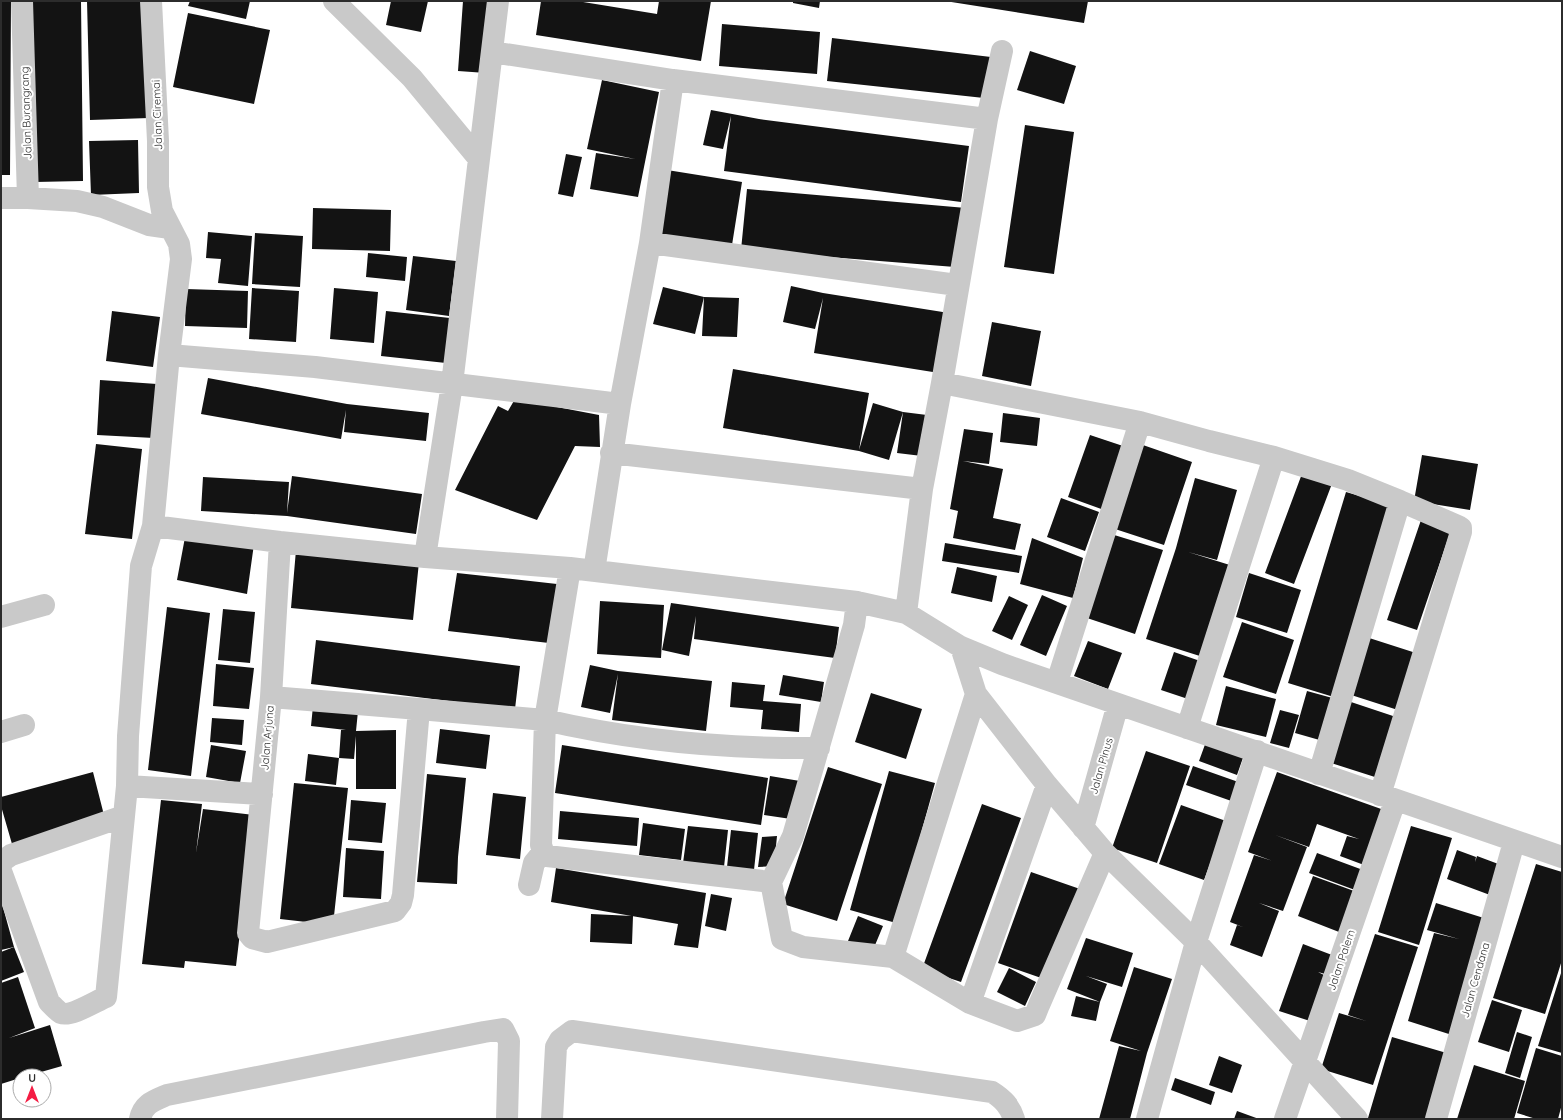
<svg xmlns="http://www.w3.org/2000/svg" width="1563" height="1120" font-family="Quicksand,sans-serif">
	<rect width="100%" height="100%" fill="#fff"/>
	<path fill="#131313" d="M1,1H11L10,175H1Z
		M31,1H81L83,181L35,182Z
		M87,1H147L149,118L90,120Z
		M190,1H250L246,19L188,6Z
		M391,1H428L421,32L386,25Z
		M463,1H491L486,73L458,71Z
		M541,1H577L657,14L659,1H711L701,61L536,35Z
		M793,1H820L819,8L793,3Z
		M945,1H1088L1084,23Z
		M188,13L270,30L254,104L173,87Z
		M722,24L820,32L817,74L719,66Z
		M832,38L991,57L984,98L827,81Z
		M1030,51L1076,66L1064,104L1017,90Z
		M602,80L659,92L638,197L590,189L596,153L635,159L587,149Z
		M711,110L759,119L969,146L961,202L724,171L731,116L723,149L703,145Z
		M1025,125L1074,132L1054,274L1004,267Z
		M138,140L139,193L91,195L89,141Z
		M566,154L582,157L573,197L558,194Z
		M667,170L742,182L732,245L658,234Z
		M747,189L966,208L955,267L741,250Z
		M313,208L391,210L390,251L312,249Z
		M208,232L252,236L248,286L218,283L221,259L206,258Z
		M255,233L303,236L300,287L252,284Z
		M368,253L407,257L405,281L366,277Z
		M413,256L456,261L449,316L406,310Z
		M791,286L823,293L949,313L939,373L814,353L823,298L815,329L783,322Z
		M663,287L704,297L695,334L653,324Z
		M252,288L299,291L296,342L249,339Z
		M334,288L378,292L374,343L330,339Z
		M186,289L248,291L247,328L185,326Z
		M704,297L739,298L737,337L702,336Z
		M112,311L160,317L153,367L106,361Z
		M386,311L450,318L446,363L381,356Z
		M992,322L1041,331L1031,386L982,376Z
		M733,369L869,393L859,450L873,403L903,412L927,415L922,456L897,453L903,412L889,460L859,451L723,428Z
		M208,378L347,404L429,413L426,441L344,432L346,410L341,439L201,414Z
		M100,380L157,384L154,438L97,435Z
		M515,399L599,415L600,447L575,446L537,520L455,490L498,406L508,411Z
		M1003,413L1040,418L1037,446L1000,442Z
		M964,429L993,433L989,464L963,461L1003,469L993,518L1021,524L1015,550L953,538L958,511L950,509Z
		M1090,435L1126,447L1104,510L1068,497Z
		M96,444L142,449L132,539L85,534Z
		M1140,444L1192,462L1164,545L1112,528Z
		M1422,455L1478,464L1470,510L1414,501Z
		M1303,471L1333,481L1294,584L1265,573Z
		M292,476L422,494L416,534L287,516L201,511L203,477L289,482L287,513Z
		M1195,478L1237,490L1217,560L1188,552L1233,566L1203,657L1146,639L1176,548Z
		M1346,492L1394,506L1337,698L1288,683Z
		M1061,498L1099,512L1085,551L1047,537Z
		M1421,520L1451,530L1417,630L1387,620Z
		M186,532L254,544L247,594L177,580Z
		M1111,534L1163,550L1135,634L1084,617Z
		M1032,538L1083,558L1073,598L1020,584Z
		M945,543L1022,556L1019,573L942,561Z
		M296,550L419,562L413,620L291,608Z
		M957,567L997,576L992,602L951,593Z
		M457,573L557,584L549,643L448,631Z
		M1249,573L1301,590L1287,633L1236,617Z
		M1042,595L1067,606L1046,656L1020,645Z
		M1009,596L1028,605L1012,640L992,631Z
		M600,601L664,605L661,658L597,654Z
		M671,603L839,627L835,658L694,639L696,616L689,656L662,650Z
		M167,607L210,613L191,776L148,770Z
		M223,609L255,612L250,663L218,660Z
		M1242,622L1294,640L1276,694L1223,677Z
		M1363,636L1419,654L1401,711L1345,693Z
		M316,640L520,666L515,709L311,684Z
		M1088,641L1122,653L1108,689L1074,676Z
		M1174,652L1203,662L1191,700L1161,690Z
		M216,664L254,668L249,709L213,706Z
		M590,665L618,671L712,681L706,731L612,720L618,674L610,713L581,707Z
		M783,675L824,682L821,702L779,695Z
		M732,682L765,685L763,701L801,704L799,732L761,729L763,710L730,707Z
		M1226,686L1276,699L1266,737L1216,725Z
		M1307,691L1336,699L1323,741L1295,733Z
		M871,693L922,709L906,759L855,742Z
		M1348,701L1399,718L1378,778L1328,762Z
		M313,706L358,711L356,731L396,730V789H356V736L354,759L339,758L341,730H346L311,726Z
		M1280,710L1299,715L1289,748L1270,743Z
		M212,718L244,720L242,745L210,742Z
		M440,729L490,735L486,769L436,763Z
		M1207,739L1245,752L1237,775L1199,761Z
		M211,745L246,751L240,783L206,777Z
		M562,745L768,778L761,825L555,793Z
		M1146,751L1190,766L1157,863L1112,848Z
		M308,754L339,758L336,785L305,781Z
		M1193,766L1244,784L1237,803L1186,785Z
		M828,767L882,784L837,921L783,904Z
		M889,771L935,783L896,923L850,910Z
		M93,772L105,819L12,844L1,806V797Z
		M1277,772L1384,810L1364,865L1340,856L1347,836L1359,839L1317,824L1309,847L1275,835L1307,847L1283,911L1259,903L1279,911L1262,957L1230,945L1237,925L1243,927L1230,922L1254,855L1273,861L1248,852Z
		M427,774L466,778L458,857L457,884L417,882Z
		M770,776L800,781L791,819L764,815Z
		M294,783L348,788L333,925L280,919Z
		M493,793L526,797L520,859L486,855Z
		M161,800L202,804L196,853L203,809L254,815L236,966L185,961L184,968L142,964Z
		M351,800L386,803L382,843L348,840Z
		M982,804L1021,818L961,982L922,969Z
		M1181,805L1226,821L1204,880L1159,864Z
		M560,811L639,818L637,846L558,839Z
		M643,823L685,829L681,860L639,855Z
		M688,826L728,830L724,867L683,863Z
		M1411,826L1452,838L1419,945L1378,932Z
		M731,830L758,833L754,870L727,867Z
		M777,836L774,866L758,867L762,837Z
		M346,848L384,851L381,899L343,897Z
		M1457,850L1476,857L1475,862L1477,856L1501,865L1490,895L1447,879Z
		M1317,853L1363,870L1355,890L1309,873Z
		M1536,864L1562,872V960L1545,1014L1493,998Z
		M556,868L706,893L698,948L674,945L678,924L551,902Z
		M1031,872L1080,889L1047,980L998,963Z
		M1313,876L1354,891L1339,932L1298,916Z
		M711,894L732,898L726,931L705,926Z
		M1,900L14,947L1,950Z
		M1436,903L1487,919L1452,1035L1408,1021L1434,933L1459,939L1427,930Z
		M591,914L633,916L632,944L590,942Z
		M858,916L883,926L873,950L848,941Z
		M1375,934L1418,947L1373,1085L1321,1069L1339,1013L1366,1021L1348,1015Z
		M1086,938L1133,953L1122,987L1086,976L1107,984L1100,1002L1067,989Z
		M1303,944L1332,955L1325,974L1318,972L1324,975L1310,1021L1279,1011Z
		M14,947L24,972L1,981V952Z
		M1134,967L1172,979L1147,1053L1130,1119H1099L1119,1046L1141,1051L1110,1041Z
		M1009,968L1036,982L1025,1006L997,992Z
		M1562,970V1053L1538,1046Z
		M18,977L35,1028L9,1038L50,1025L62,1066L27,1076H20V1078L1,1084V983Z
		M1076,996L1100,1002L1096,1021L1071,1016Z
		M1492,1000L1522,1010L1509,1052L1478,1042Z
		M1517,1032L1532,1037L1520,1078L1505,1073Z
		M1392,1037L1450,1054L1432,1119L1368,1118Z
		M1536,1048L1562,1056V1104L1558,1119H1536L1517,1113Z
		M1219,1056L1242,1065L1232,1093L1209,1085Z
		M1474,1065L1525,1081L1514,1119H1457Z
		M1175,1078L1215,1092L1211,1105L1171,1090Z
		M1237,1111L1259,1119H1234Z"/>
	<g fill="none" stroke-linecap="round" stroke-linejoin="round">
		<path stroke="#c9c9c9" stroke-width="22" d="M22,1L28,198
			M151,1L158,141V187L162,211L179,244L181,259L169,355L315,367L620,404L594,571
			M334,1L412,78L479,159L498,1
			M492,52L673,80L987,119
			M1,198H28L77,201L103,207L149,225L170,228
			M650,243L673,80
			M942,383L1140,422L1209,441L1274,457L1348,480L1400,501L1319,774
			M620,404L650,243L957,285
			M611,453L922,489
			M153,526L169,355
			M425,557L452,384L479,159
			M857,602L854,625L793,836L771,882L782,939L803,947L893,957L970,1003L1017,1021L1035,1015L1039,1005L1105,853
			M906,613L922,489L942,383L987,119L1002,51
			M1,617L44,605
			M1057,682L1140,422
			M976,694L1047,785L1105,853L1196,942L1357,1119
			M271,697L419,709L403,895L401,903L395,911L267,942L252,938L248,933L271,697L280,542
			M419,709L545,720L570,568
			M1187,728L1274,457
			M1,732L24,725
			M127,786L262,794
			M1380,795L1461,532V528L1458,526L1400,501
			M1083,828L1118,704
			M1,862L11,855L124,816
			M1,871L49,1002C53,1006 56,1010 61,1013C71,1017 96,1001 106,997L127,786L128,736L141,566L153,526L280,542L425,557L570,568L857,602L906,613L961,647L1002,664L1562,857
			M771,882L547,856L544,854L541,845L545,720C635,741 727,749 819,748
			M529,885L534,863L543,852
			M893,957L976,694L961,647
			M970,1003L1047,785
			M140,1119C143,1104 153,1101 167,1095L484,1032L503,1029L509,1041L507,1119
			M552,1119L556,1047L560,1040L572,1031L992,1092C1003,1099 1010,1106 1014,1119
			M1147,1119L1196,942L1257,751
			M1285,1119L1395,801
			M1436,1119L1514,842"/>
	</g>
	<g text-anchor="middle" stroke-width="4" stroke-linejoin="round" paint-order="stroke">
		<g font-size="11" fill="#2c2c2c" stroke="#fff">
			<text transform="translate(26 113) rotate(-92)" y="4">Jalan Burangrang</text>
			<text transform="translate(157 115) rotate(-92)" y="4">Jalan Ciremai</text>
			<text transform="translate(267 738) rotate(-85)" y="4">Jalan Arjuna</text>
			<text transform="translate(1101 766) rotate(-74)" y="4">Jalan Pinus</text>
			<text transform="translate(1341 960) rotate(-71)" y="4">Jalan Palem</text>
			<text transform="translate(1475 980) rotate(-74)" y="4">Jalan Cendana</text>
		</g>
	</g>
	<rect width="1563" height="1120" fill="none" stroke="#2c2c2c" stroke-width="4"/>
	<g transform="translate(32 1088)"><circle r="19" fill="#ffffff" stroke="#ababab"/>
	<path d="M0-3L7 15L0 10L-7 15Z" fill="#f41c43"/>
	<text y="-6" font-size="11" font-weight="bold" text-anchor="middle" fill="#2c2c2c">U</text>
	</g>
</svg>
